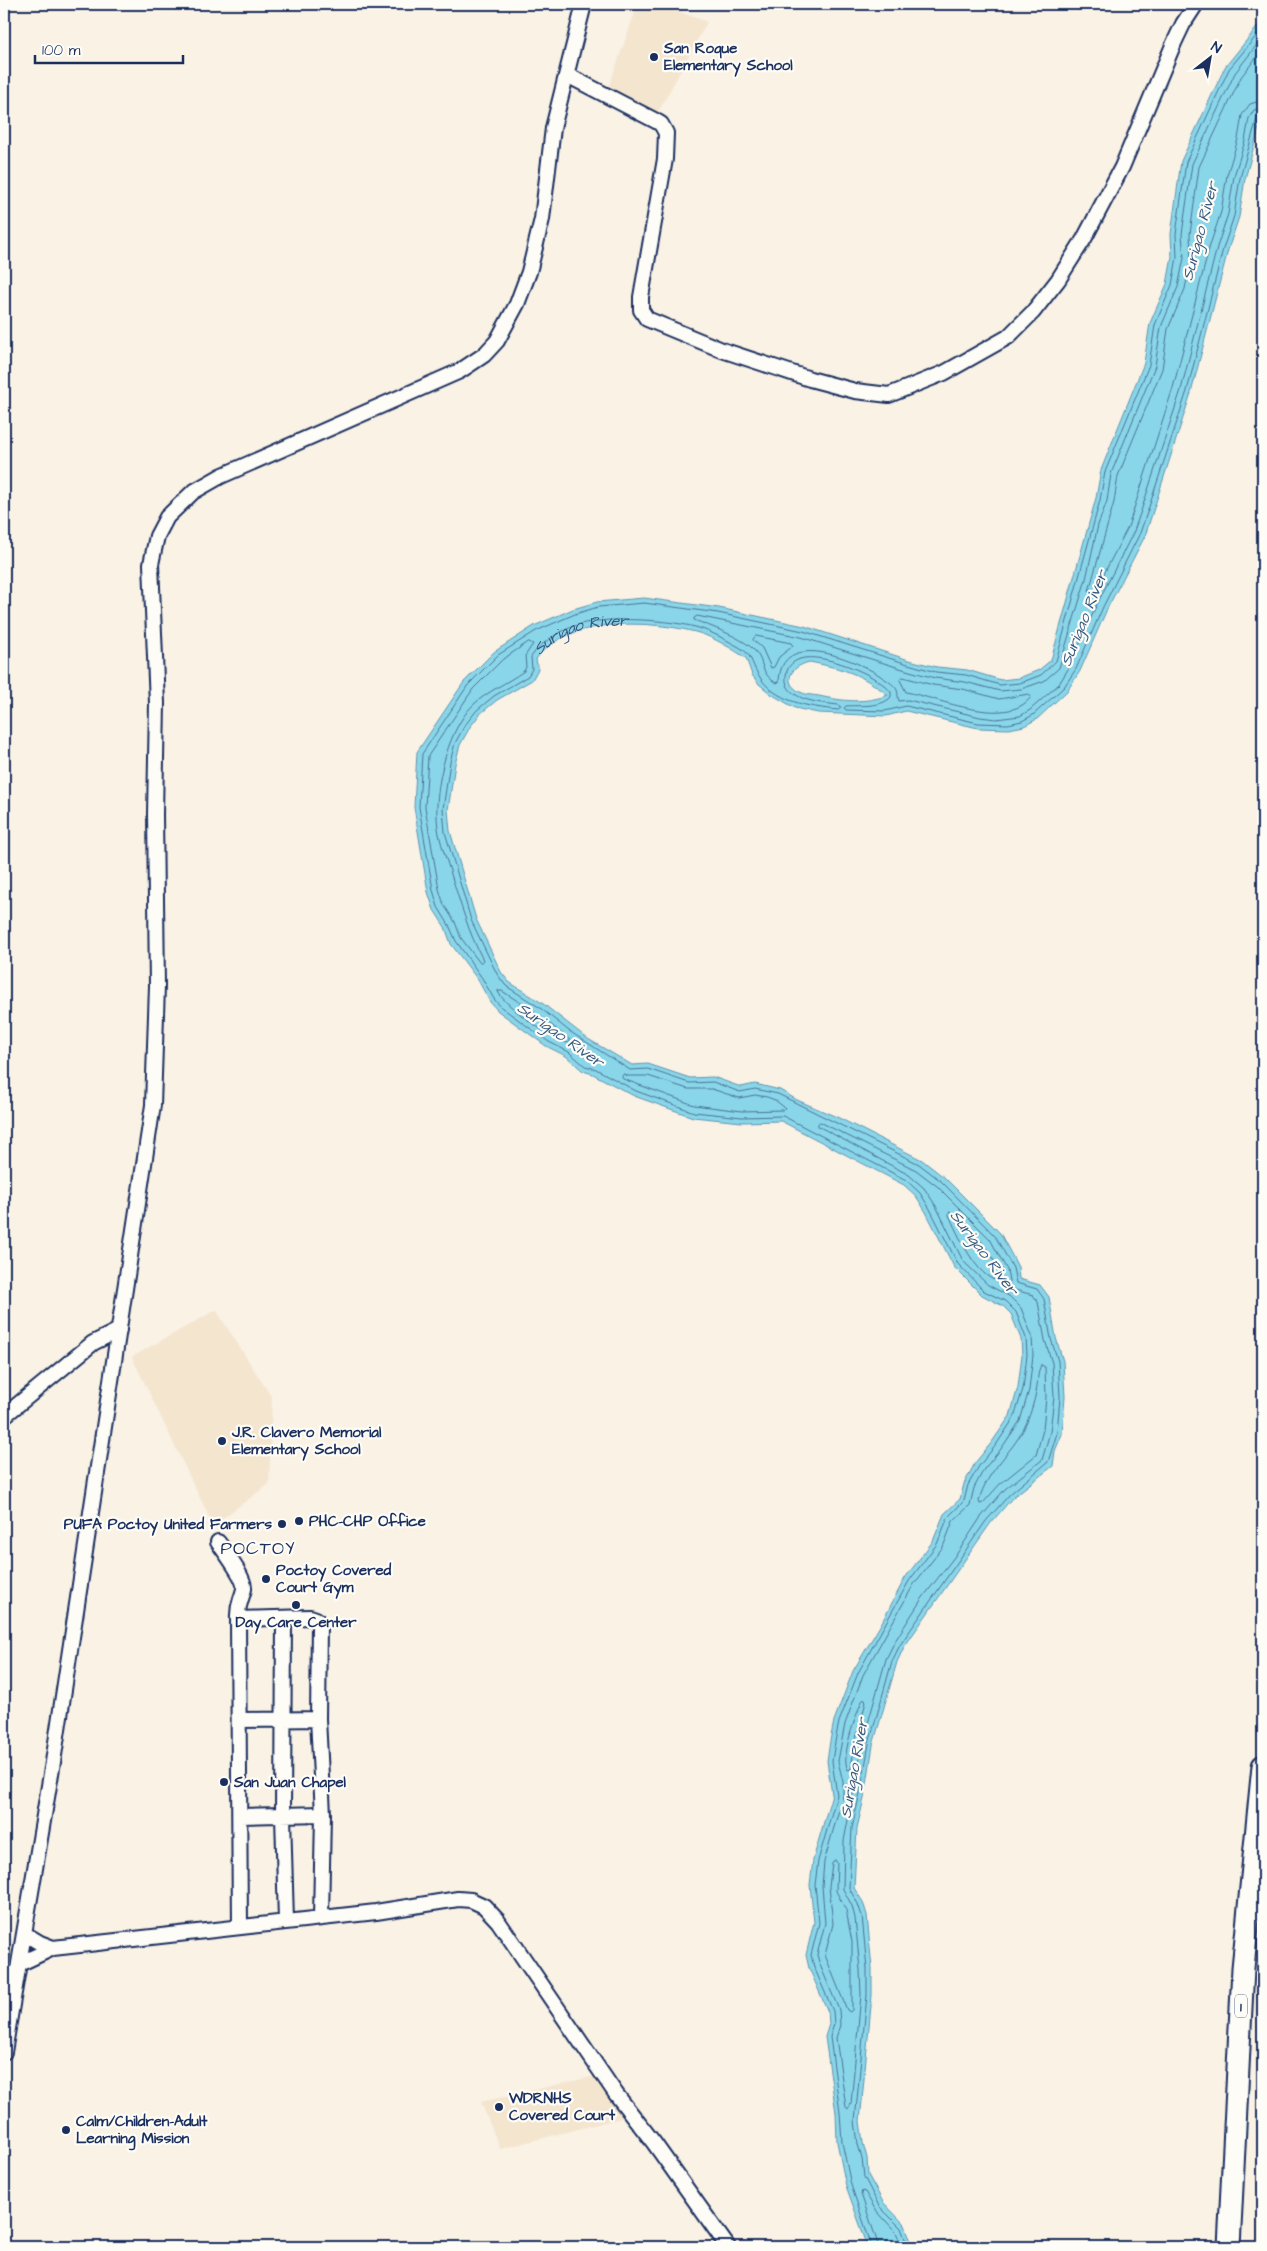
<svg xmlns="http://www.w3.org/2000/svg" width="1267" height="2251" font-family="'Architects Daughter',sans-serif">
	<rect width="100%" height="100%" fill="#f9f2e5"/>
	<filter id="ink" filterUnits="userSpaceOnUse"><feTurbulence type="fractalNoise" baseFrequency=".02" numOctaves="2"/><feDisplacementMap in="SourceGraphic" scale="10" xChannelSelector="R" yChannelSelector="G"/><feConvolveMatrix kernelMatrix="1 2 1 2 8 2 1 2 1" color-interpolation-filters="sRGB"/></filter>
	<g filter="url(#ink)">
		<path fill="#f4e5cf" d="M638,4H658L707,22L656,116L607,92Z
			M216,1310L272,1398L269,1484L213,1525L132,1357Z
			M595,2076L625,2117L500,2149L481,2102Z"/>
		<path fill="#8ad6e9" stroke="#5e93b1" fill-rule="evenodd" d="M1263,20V113L1245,179L1239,217L1228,250L1191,393L1145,536L1107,609L1080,671L1067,691L1037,719L1024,726L1009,729L978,728L906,711L886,716L818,713L795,708L771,694L759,684L752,675L746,658C734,650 713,637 699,633C652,620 568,616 536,659L538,669L532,680L497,700L480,714L470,727L460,745L455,764L448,810L450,831L476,919L501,972L509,982L542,1003L588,1039L632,1065L648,1064L690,1078L713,1077L741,1087L755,1084L780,1090L797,1100L839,1118L922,1160L945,1178L1000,1233L1018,1267L1019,1279L1040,1285L1049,1297L1056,1338L1063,1361L1065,1397L1062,1434L1055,1451L1053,1466L1013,1497L990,1524L904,1647L897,1662L873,1745L866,1790L857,1828L854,1888L863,1902L867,1915L872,1969V1995L860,2121L863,2143L867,2158L868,2175L883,2202L905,2225L913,2247H868L846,2186L837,2142L836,2113L825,2037L829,2024L828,2012L809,1968L806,1955L814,1922L810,1885L813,1860L832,1794L827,1761L830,1741L834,1721L853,1671L881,1624L905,1578L933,1541L944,1514L960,1499L964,1484L975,1463L992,1442L1010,1416L1018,1387L1022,1355L1021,1339L1011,1314L1003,1306L982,1295L954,1267L926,1212L916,1196L904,1185L781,1121L742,1122L693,1117L634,1096L593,1074L583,1071L566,1056L546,1046L498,1011L490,1002L478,980L451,944L445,927L434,910L428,892L414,807L417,752L464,682L494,652L534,626L573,609L597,602L644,598L719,608L804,626L909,660L937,667L967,670L1001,680L1019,678L1039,670L1051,660L1096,498L1101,470L1144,363L1150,323L1167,284L1172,257L1171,234L1181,161L1225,67ZM810,662C844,669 860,673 888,695C865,704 842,701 819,696C813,695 806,695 800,692C780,681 793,665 810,662Z"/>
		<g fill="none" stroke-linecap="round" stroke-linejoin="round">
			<g stroke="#477296" stroke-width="1">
				<path d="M1263,37L1235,73L1192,164L1182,234L1184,258L1178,287L1161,327L1155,366L1111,474L1107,501L1098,525L1086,579L1059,668L1044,681L1021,689L1000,691L965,682L935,678L906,670L801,637L697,616L694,618V620C710,626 744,638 755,651C765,662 759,672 776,683L779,682C780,628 854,659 879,675C884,679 891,682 895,687C899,691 897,696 899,701L908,700L980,717L996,719L1020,716L1030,710L1059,684L1070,666L1097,604L1134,531L1143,505L1181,390L1217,247L1228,214L1234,176L1245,141L1249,118L1254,110L1263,107"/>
				<path d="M1263,49L1241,77L1199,167L1190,234L1191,258L1185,289L1168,329L1162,369L1118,476L1114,502L1089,591L1091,594L1094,593L1128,527L1173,388L1210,245L1221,212L1227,175L1238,139L1242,115L1250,104L1263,100"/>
				<path d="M756,636L791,643L793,646L779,657L774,667L771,668L762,648L753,640Z"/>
				<path d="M529,642L533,644L525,656L526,667L524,671C507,683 488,691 473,705C446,731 431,798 439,834C442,848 447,861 451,874C461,905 468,931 483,960L480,963L461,938L455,922L444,905L439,889L425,807L428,756L473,689L502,660Z"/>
				<path d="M903,677L933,685L963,689L999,699L1029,694L1031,697C1007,729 938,698 906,692L900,680Z"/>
				<path d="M498,991H502L535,1012L570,1040V1043C559,1045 499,1002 498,991Z"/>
				<path d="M624,1074L627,1076H648L688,1089H712L739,1098L755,1095L767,1097L775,1100L785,1108L783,1110L742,1111L694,1105L623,1079L622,1077Z"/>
				<path d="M820,1122L916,1170L937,1186L990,1239L1007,1270L1010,1286L1015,1290L1033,1295L1038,1302L1045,1340L1052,1363L1054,1397L1050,1432L1042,1460L1005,1489L981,1517L958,1552L921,1600L895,1641L886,1659L863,1741L844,1841L843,1889L852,1906L855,1918L860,1970L861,1995L851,2104L848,2109L846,2107L836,2038L840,2025L839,2010L820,1965L817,1955L825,1923L822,1886L824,1862L843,1796V1782L838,1761L845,1724L863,1675L914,1584L943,1547L953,1521L970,1505L974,1488L984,1469L1001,1449L1020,1421L1029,1390L1033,1355L1032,1336L1021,1308L1009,1296L988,1285L963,1261L936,1206L924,1188L909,1175L818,1126V1124Z"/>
				<path d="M950,1212C966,1218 1003,1263 999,1281C977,1279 957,1233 949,1215Z"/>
				<path d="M1041,1365L1045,1367L1046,1397L1043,1430L1036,1455L1000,1484L983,1503L980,1504L979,1501C986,1470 1015,1451 1027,1422C1031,1412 1034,1402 1036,1392C1038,1383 1037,1373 1041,1365Z"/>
				<path d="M865,1699L866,1702L855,1742L851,1769L848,1770C840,1757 856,1715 862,1701Z"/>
				<path d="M835,1860L837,1863L836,1891L846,1910L852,1942V2010L850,2012L847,2010L825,1955L833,1924L829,1886L832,1864Z"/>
				<path d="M872,2247L851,2185L842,2142L840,2113L830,2037L834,2024L833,2011L814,1967L811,1955L819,1923L815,1885L818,1861L837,1795L832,1761L835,1742L839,1722L858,1673L909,1581L937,1544L948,1517L964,1501L968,1485L979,1466L996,1445L1014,1418L1023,1389L1027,1355L1026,1338L1016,1312L1005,1301L984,1291L958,1264L930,1209L920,1193L906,1180L783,1116L742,1117L694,1112L636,1091L596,1069L585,1066L569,1052L549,1042L501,1007L494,999L482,978L456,941L449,925L438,907L433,890L419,807L422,754L468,685L498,655L536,631L575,614L598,607L644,603L718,613L803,631L908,664L936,672L966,675L1000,685L1020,683L1041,675L1056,661L1100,500L1105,472L1149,365L1155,325L1172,285L1177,257L1176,234L1186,162L1229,69L1263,28"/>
				<path d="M879,2247L861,2194L862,2191L865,2192L875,2209L896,2232L902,2247"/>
				<path id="s1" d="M908,2247L901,2228L879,2206L864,2177L862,2159L858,2144L855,2121L867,1995V1969L862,1916L858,1904L849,1888L852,1828L861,1789L869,1744L892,1661L900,1645L986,1521L1010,1494L1048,1462L1057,1433L1060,1397L1058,1361L1051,1339L1044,1299L1037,1289L1016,1283L1013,1268L995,1236L941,1181L919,1164L778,1094L755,1089L740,1092L713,1082L689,1083L648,1069L630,1070L569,1031L539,1007L506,986L497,974L471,920L445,832L443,809L450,762L455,743L465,725L477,710L494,696L528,676L532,669L531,657C541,642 560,631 577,625C606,616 672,619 702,629C714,633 728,641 739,647C752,654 751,663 758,674C773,702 810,707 838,710L841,708L839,705C820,703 778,700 787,671C789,665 794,661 800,659C822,652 877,674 891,692V697C881,708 860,705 846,706L844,708L846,710L885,711L906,706L978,723L1008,724L1022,721L1033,715L1064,687L1076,669L1103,607L1140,533L1149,507L1187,391L1223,249L1234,216L1240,178L1258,115L1263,114"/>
			</g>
			<g stroke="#1b2f5e" stroke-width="18">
				<path id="minor" d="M567,75L656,121L661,124L666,133L665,159L641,297V310L647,319L722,350L810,379L855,391L889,395L944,373L1008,337L1033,312L1058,280L1084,239L1122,167L1174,43L1183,24L1196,4
					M4,1416L93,1343L119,1330
					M218,1542C224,1551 246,1579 244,1589C241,1602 237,1604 238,1619
					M284,1618L283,1816L286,1921
					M240,1720L318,1719
					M240,1816L323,1814
					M240,1927L238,1619L310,1617L316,1619L319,1624L318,1719L323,1814L321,1918
					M25,1934L40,1943L53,1948L376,1912L458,1899L471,1900L484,1906L498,1921L616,2094L654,2143L728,2247
					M19,1964L53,1948
					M4,2052L53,1762L153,1105L157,986L155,814L157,703L151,564L157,536L167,517L193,492L221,476L460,371L484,355L497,341L517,304L529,272L542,219L553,128L584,4"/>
			</g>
			<g stroke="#1b2f5e" stroke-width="25">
				<path id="highway" d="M1229,2247L1243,1968L1263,1766"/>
			</g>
			<use href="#minor" stroke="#fdfcf7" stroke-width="14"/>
			<use href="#highway" stroke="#fdfcf7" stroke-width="21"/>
		</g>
	</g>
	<g fill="#1b2f5e" stroke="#fdfcf7" stroke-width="2">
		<circle cx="654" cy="57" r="5"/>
		<circle cx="222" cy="1441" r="5"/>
		<circle cx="299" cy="1521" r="5"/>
		<circle cx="282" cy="1524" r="5"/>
		<circle cx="266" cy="1579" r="5"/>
		<circle cx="296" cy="1605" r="5"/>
		<circle cx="224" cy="1782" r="5"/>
		<circle cx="499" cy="2107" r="5"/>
		<circle cx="66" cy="2130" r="5"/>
	</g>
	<g text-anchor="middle" stroke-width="4.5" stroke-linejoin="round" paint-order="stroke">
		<rect fill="#fdfcf7" stroke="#5f6c8c" stroke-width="1" x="1235" y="1994.5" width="12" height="23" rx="4"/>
		<g font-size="14" font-weight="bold" fill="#1b2f5e">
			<text x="1241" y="2011">1</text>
		</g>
		<g font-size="15" font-weight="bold" fill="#1b2f5e" stroke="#fdfcf7" text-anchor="start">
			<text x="664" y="53">San Roque<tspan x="664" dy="17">Elementary School</tspan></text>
			<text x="232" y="1437">J.R. Clavero Memorial<tspan x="232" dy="17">Elementary School</tspan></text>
			<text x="309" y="1526">PHC-CHP Office</text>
			<text x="272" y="1529" text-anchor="end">PUFA Poctoy United Farmers</text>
			<text x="276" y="1575">Poctoy Covered<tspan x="276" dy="17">Court Gym</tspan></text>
			<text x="296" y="1627" text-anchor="middle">Day Care Center</text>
			<text x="234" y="1787">San Juan Chapel</text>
			<text x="509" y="2103">WDRNHS<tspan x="509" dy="17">Covered Court</tspan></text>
			<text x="76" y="2126">Calm/Children-Adult<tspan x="76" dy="17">Learning Mission</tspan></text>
		</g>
		<g font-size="16" font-style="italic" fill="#375981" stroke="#fdfcf7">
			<text transform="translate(1199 231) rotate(-75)" y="6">Surigao River</text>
			<text transform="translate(1083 618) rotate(-68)" y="6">Surigao River</text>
			<text dy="6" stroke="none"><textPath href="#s1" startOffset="2118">Surigao River</textPath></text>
			<text transform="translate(561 1034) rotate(35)" y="6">Surigao River</text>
			<text transform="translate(985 1252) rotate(53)" y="6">Surigao River</text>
			<text transform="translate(853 1768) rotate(-80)" y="6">Surigao River</text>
		</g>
		<g font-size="18" letter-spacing="1" fill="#1b2f5e" stroke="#fdfcf7">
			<text x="258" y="1554">POCTOY</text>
		</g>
	</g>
	<rect width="1267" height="2251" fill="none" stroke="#fdfcf7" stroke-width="20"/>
	<rect x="10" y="10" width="1247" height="2231" fill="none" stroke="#1b2f5e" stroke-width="2" filter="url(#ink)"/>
	<g transform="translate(1210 58) rotate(31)" stroke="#fdfcf7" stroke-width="4" paint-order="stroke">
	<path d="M0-4L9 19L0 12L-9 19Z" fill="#1b2f5e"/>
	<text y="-8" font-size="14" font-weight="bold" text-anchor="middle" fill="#1b2f5e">N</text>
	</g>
	<path d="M35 55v8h148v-8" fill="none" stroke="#1b2f5e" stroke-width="2.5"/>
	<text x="42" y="55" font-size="15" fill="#1b2f5e" stroke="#fdfcf7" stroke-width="4" paint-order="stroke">100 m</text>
</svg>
